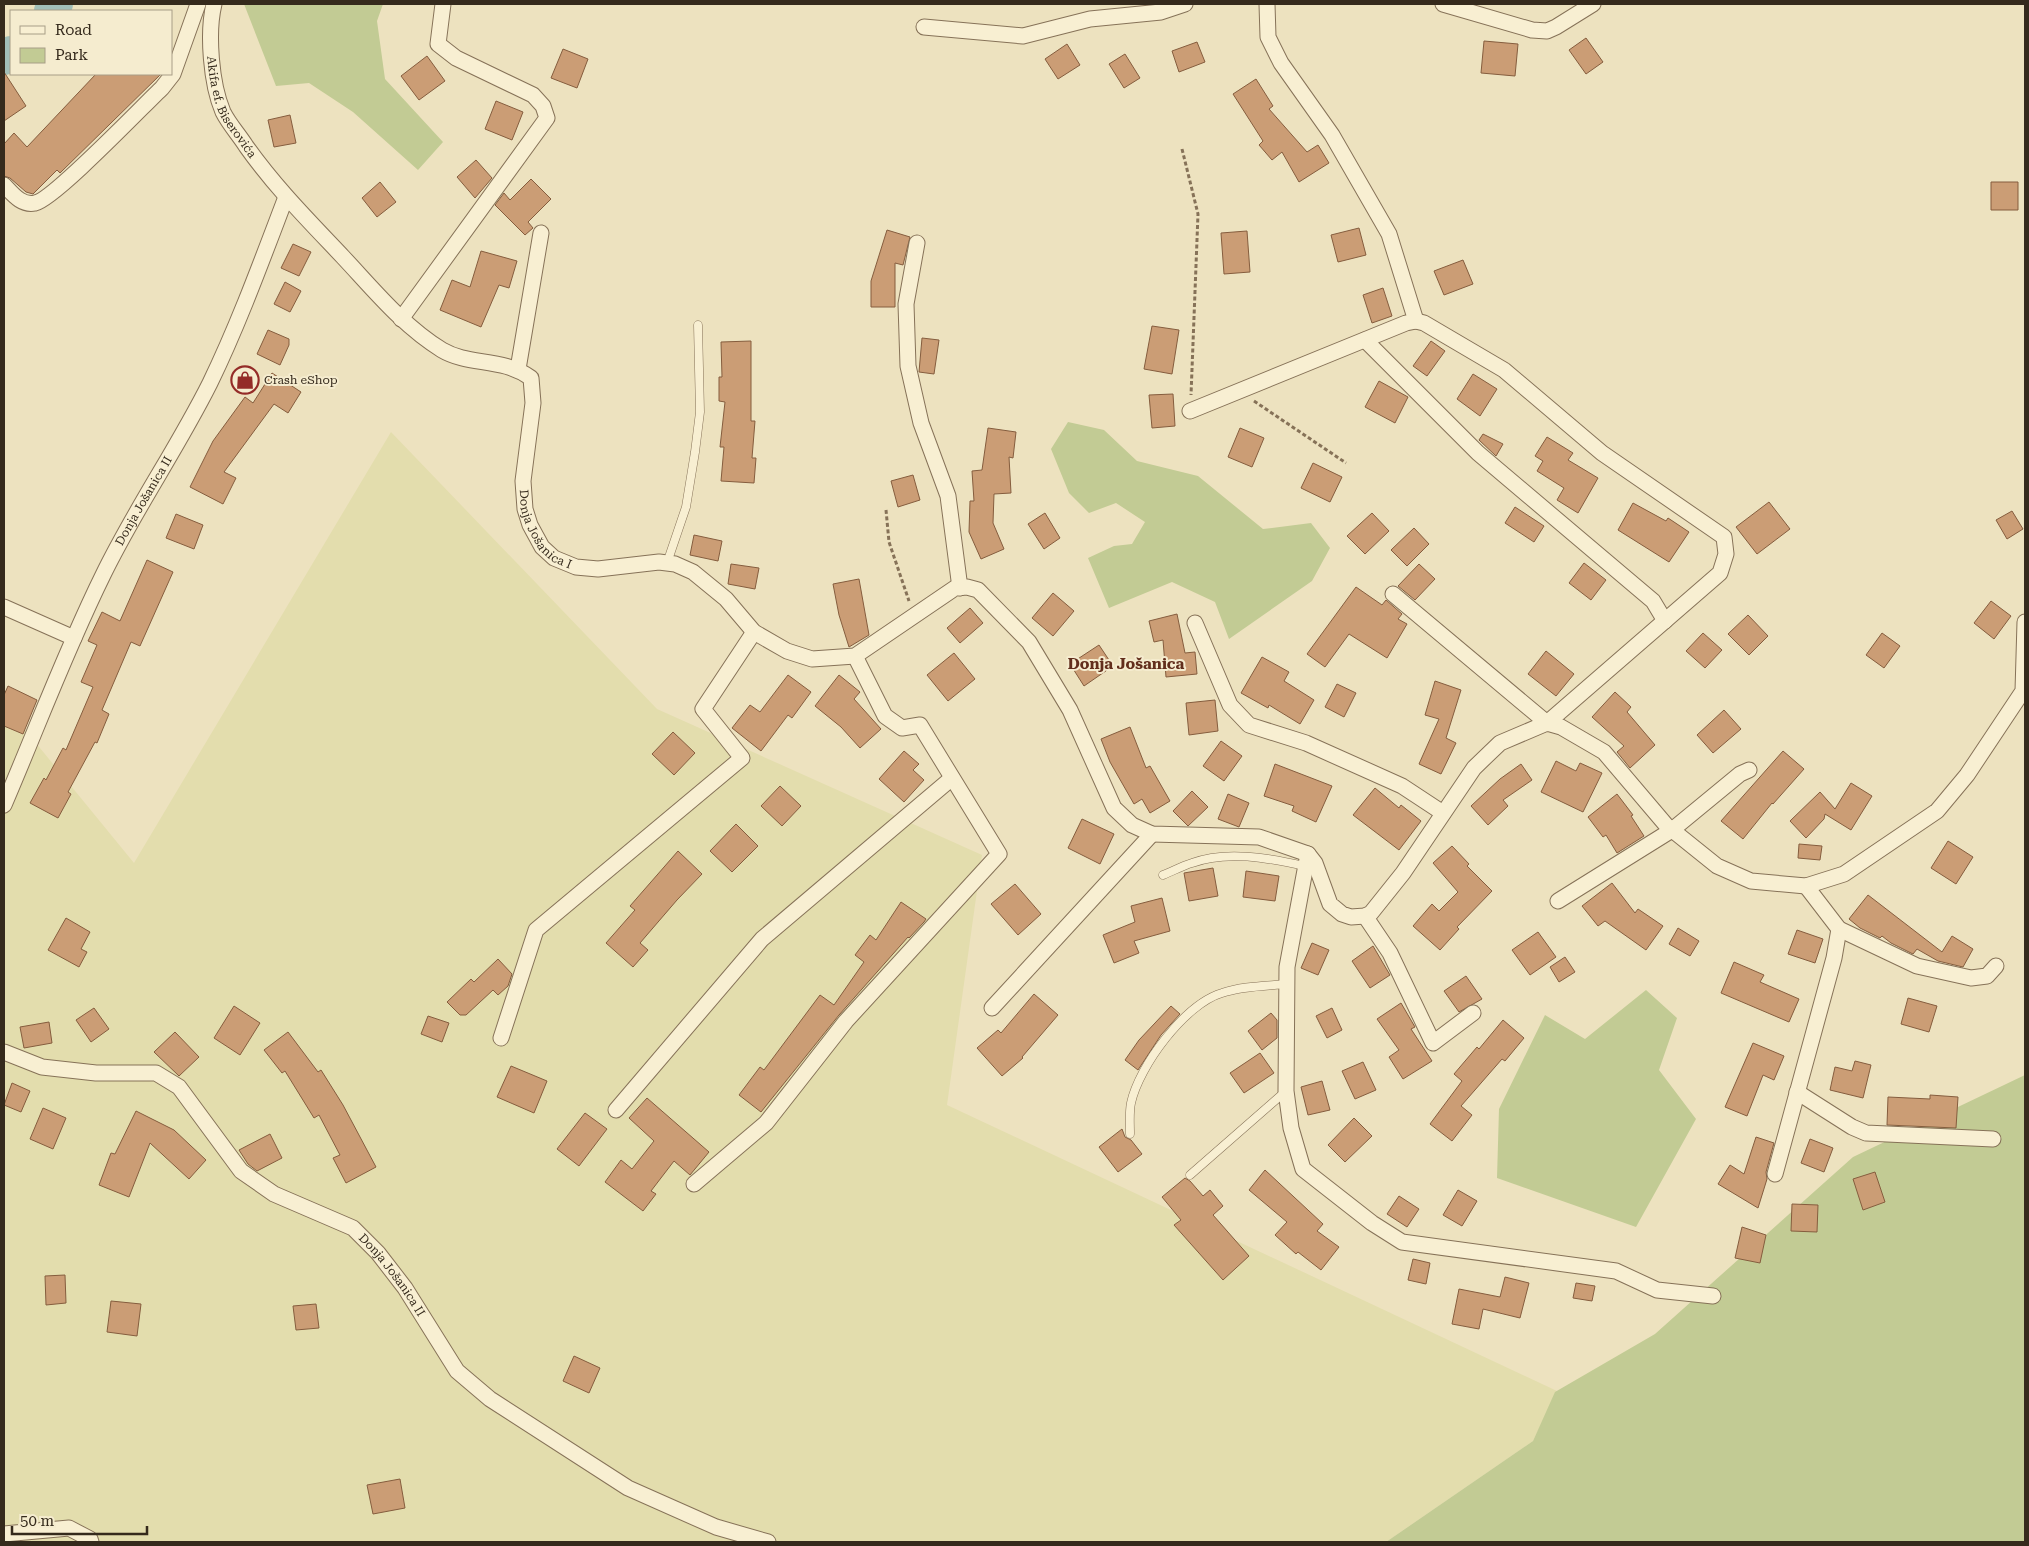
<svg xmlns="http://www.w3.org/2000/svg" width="2029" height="1546" font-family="'Roboto Serif',serif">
	<rect width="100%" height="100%" fill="#ede2bf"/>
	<path fill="#e3ddad" d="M391,432L657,709L982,855L947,1105L1557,1391L1533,1441L1386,1542H4V704L134,863Z"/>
	<path fill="#c2cb94" d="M244,4H383L377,21L385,79L443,142L418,170L353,112L309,83L276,86Z
		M1068,422L1104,430L1137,461L1198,476L1263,529L1311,523L1330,548L1312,581L1229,639L1215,602L1172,582L1109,608L1088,558L1114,546L1132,544L1145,522L1116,503L1089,513L1069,493L1051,449Z
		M1646,990L1677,1018L1659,1070L1696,1119L1636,1227L1497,1178L1499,1109L1545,1015L1585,1039Z
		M2025,1075V1542H1386L1533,1441L1555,1392L1655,1334L1853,1157Z"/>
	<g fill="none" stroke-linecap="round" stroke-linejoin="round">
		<path stroke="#a2bfb8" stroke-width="32" d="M50,11L57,4
			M4,59L11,52"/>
	</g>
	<path fill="#cb9d75" stroke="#855d3e" d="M1586,38L1603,62L1586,74L1569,50Z
		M1484,41L1518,44L1515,76L1481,73Z
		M1197,42L1205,62L1179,72L1172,51Z
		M1067,44L1080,65L1058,79L1045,59Z
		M563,49L588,59L577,88L551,78Z
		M1125,54L1140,78L1124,88L1109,64Z
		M427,56L445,81L419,100L401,76Z
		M4,72L26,106L4,121Z
		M96,74H161L60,173L57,170L33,194L26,192L10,178L4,176V144L14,133L27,147Z
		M1256,79L1273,106L1269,109L1307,152L1318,145L1329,163L1299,182L1282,152L1272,160L1259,145L1263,141L1233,94Z
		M496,101L523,112L512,140L485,129Z
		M290,115L296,143L274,147L268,120Z
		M476,160L492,178L475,198L457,177Z
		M531,179L551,199L528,222L533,228L525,235L495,205L504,193L510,200Z
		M380,182L396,202L377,217L362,198Z
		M1991,182H2018V210H1991Z
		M1359,228L1366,255L1338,262L1331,235Z
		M887,230L910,237L903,265L895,263V307H871V281Z
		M1247,231L1250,272L1224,274L1221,233Z
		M293,244L311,252L299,276L281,268Z
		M481,251L517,261L509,288L499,285L481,327L440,310L452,280L470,287Z
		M1463,260L1473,284L1444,295L1434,271Z
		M285,282L301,291L290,312L274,304Z
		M1383,288L1392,316L1372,323L1363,295Z
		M1152,326L1179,330L1172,374L1144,369Z
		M268,330L289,339V345L280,365L257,354Z
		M922,338L939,340L934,374L919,372Z
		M751,341V421H755L752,458H756L754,483L721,481L724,447H720L725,402L719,401V377H722L721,342Z
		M1431,341L1445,351L1427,376L1413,366Z
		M272,373L301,392L288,413L274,404L224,472L236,478L223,504L190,487L213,441L245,397L253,403Z
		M1473,374L1497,389L1480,416L1457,399Z
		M1379,381L1408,397L1395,423L1365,407Z
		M1173,394L1175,426L1152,428L1149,395Z
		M988,428L1016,432L1013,458L1009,457L1011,493L994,494L993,523L1004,549L981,559L969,532L970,501H974L972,471L982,470Z
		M1240,428L1264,438L1252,467L1228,457Z
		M1483,434L1503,444L1496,456L1479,440Z
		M1547,437L1573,453L1568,460L1598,478L1578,513L1557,500L1564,488L1537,471L1543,461L1535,456Z
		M1313,463L1342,477L1330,502L1301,488Z
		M913,475L920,500L898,507L891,481Z
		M1769,502L1790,529L1757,554L1736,527Z
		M1633,503L1666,521L1668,518L1689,532L1669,562L1618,530Z
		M1515,507L1544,526L1534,542L1505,523Z
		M2012,511L2023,529L2007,539L1996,520Z
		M1045,513L1060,538L1044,549L1028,524Z
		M1372,513L1389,531L1365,554L1347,536Z
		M176,514L203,525L194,549L166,538Z
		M1414,528L1429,544L1407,566L1391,550Z
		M694,535L722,541L718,561L690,555Z
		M147,560L173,572L140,646L131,642L102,710L109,714L97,743L95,742L68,792L71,794L58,818L30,803L44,778L46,780L63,748L66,750L93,687L81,682L97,645L88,641L102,612L120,621Z
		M1584,563L1606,580L1591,600L1569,583Z
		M731,564L759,568L755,589L728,584Z
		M1419,564L1435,579L1415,600L1398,586Z
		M859,579L869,635L849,647L839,615L833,584Z
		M1356,587L1382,605L1386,600L1402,614L1398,619L1407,624L1387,658L1349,634L1325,667L1307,654Z
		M1053,593L1074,611L1053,636L1032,618Z
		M1991,601L2011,616L1994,639L1974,623Z
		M970,608L983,623L960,643L947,628Z
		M1177,614L1185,653L1195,652L1197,674L1166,677L1163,640L1154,642L1149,621Z
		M1748,615L1768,636L1749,655L1728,634Z
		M1703,633L1722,650L1705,668L1686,651Z
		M1882,633L1900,646L1884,668L1866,655Z
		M1099,645L1113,666L1084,686L1070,664Z
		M1546,651L1574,674L1556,696L1528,674Z
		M954,653L975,679L948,701L927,675Z
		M1262,657L1289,672L1284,681L1314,700L1300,724L1269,705L1268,708L1241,693Z
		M788,675L811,692L792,718L788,715L761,751L732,728L750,705L760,712Z
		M839,675L860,692L854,699L881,729L860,748L841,727L815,706Z
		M1435,681L1461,690L1446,738L1456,743L1441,774L1419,764L1439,719L1425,715Z
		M1337,684L1356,693L1344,717L1325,707Z
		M8,686L37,700L23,734L4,726V695Z
		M1615,692L1631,707L1627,712L1655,745L1630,768L1617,752L1624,746L1592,717Z
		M1215,700L1218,731L1189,735L1186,703Z
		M1724,710L1741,729L1713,753L1697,735Z
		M1130,727L1146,768L1150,766L1170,801L1150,813L1142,799L1134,804L1110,762L1101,739Z
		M673,732L695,753L674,775L652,754Z
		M1221,741L1242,756L1224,781L1203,766Z
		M904,751L919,764L913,770L924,780L904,802L879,779Z
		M1783,751L1804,769L1773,804L1772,803L1743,839L1721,821Z
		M1556,761L1576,771L1580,763L1602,773L1583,812L1541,792Z
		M1275,764L1332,786L1316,822L1292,811L1294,806L1264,796Z
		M1521,764L1532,780L1503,800L1508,806L1488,825L1471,806L1500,779Z
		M1851,783L1872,796L1851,830L1825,814L1824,819L1806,838L1790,821L1820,792L1835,809Z
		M780,786L801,806L782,826L761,806Z
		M1375,788L1399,808L1401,805L1421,821L1399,850L1353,815Z
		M1192,791L1208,807L1188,826L1173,811Z
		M1228,794L1249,803L1239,827L1218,819Z
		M1617,794L1633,815L1631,816L1644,836L1617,853L1606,835L1603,837L1588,817Z
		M1082,819L1114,834L1100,864L1068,848Z
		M736,824L758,846L732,872L710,851Z
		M1948,841L1973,857L1956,884L1931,868Z
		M1799,844L1822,846L1820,860L1798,858Z
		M1452,846L1469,864L1467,866L1492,891L1457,927L1459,929L1440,950L1413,926L1432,904L1439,911L1458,892L1433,863Z
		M678,851L702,874L677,900L640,943L648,950L633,967L606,943L635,910L630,906Z
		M1213,868L1218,896L1189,901L1184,873Z
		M1246,871L1279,876L1275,901L1243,897Z
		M1612,883L1635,913L1638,909L1663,926L1646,950L1605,921L1598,926L1582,906Z
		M1015,884L1041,914L1018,935L991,904Z
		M1868,895L1942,952L1952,936L1973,949L1963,967L1938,961L1917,949L1913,954L1891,943L1882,936L1880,938L1860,928L1849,919Z
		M1162,898L1170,931L1134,941L1139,953L1114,963L1103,935L1135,922L1131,906Z
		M901,902L926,919L924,922L909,938L908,937L839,1015L761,1112L739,1095L760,1067L764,1070L820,995L834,1005L864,962L855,955L870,935L876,940Z
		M66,918L90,932L81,949L87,952L79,967L48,950Z
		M1678,928L1699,941L1690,956L1669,944Z
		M1797,930L1823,939L1815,963L1788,954Z
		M1538,932L1556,957L1530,975L1512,950Z
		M1312,943L1329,950L1318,975L1301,968Z
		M1373,946L1390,975L1370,988L1352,961Z
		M1565,957L1575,972L1559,982L1550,967Z
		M498,959L512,974L508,986L498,995L493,990L466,1015H460L447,1002L471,979L474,982Z
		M1734,962L1764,975L1760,982L1799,999L1789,1022L1721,993Z
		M1466,976L1482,999L1459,1012L1444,991Z
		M1034,994L1058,1015L1022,1057L1023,1058L1002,1076L977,1048L998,1030L1001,1033Z
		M1908,998L1937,1006L1929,1032L1901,1024Z
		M1401,1003L1415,1027L1411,1029L1432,1061L1403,1079L1389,1057L1399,1050L1377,1019Z
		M234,1006L260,1023L240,1055L214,1038Z
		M1171,1006L1180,1014L1161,1035L1138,1070L1125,1060L1139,1040Z
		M94,1008L109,1029L91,1042L76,1020Z
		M1332,1008L1342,1030L1327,1038L1316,1016Z
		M1271,1013L1277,1020V1038L1262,1050L1248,1031Z
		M428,1016L449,1023L442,1042L421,1034Z
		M1503,1020L1524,1038L1505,1061L1502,1059L1461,1106L1472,1115L1452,1141L1430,1124L1462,1081L1454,1074L1477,1047L1479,1049Z
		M49,1022L52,1043L24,1048L20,1027Z
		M175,1032L199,1057L179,1076L154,1052Z
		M288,1032L318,1072L321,1070L343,1105L376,1167L346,1183L333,1158L340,1155L319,1115L314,1118L285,1071L282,1073L264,1050Z
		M1753,1043L1784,1056L1774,1080L1763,1075L1747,1116L1725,1107Z
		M1260,1053L1274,1073L1244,1093L1230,1073Z
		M1855,1061L1871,1065L1863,1098L1830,1090L1835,1067L1852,1071Z
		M1363,1062L1376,1090L1355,1099L1342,1071Z
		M511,1066L547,1081L534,1113L497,1097Z
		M1322,1081L1330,1110L1308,1115L1301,1087Z
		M12,1083L30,1091L21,1112L4,1105Z
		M1930,1095L1958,1097L1956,1128L1887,1125L1888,1097L1930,1099Z
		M647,1098L709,1152L690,1175L674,1161L651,1191L656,1194L643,1211L605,1182L621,1160L632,1169L654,1141L629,1118Z
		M43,1108L66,1118L53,1149L30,1139Z
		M136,1111L174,1130L206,1160L189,1179L150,1143L129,1197L99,1185L111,1153L115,1154Z
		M585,1113L607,1129L579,1166L557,1149Z
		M1354,1118L1372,1136L1345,1162L1328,1145Z
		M1122,1129L1125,1137L1131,1140L1142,1154L1118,1172L1099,1147Z
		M270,1134L282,1158L257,1171L248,1164L239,1150Z
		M1756,1137L1774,1143L1766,1172L1767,1179L1758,1208L1718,1184L1730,1165L1744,1174Z
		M1810,1139L1833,1148L1824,1172L1801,1163Z
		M1265,1170L1323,1224L1317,1231L1339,1247L1321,1270L1298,1252L1296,1254L1275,1235L1287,1222L1249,1190Z
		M1875,1172L1885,1202L1863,1210L1853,1179Z
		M1185,1178L1190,1181L1203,1196L1210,1190L1223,1206L1213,1215L1249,1256L1223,1280L1174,1225L1181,1220L1162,1197Z
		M1458,1190L1477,1201L1462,1226L1443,1215Z
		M1399,1196L1419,1209L1407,1227L1387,1214Z
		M1792,1204L1818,1205L1817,1232L1791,1231Z
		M1742,1227L1766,1235L1760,1263L1735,1258Z
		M1413,1259L1430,1263L1426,1284L1408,1280Z
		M65,1275L66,1303L46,1305L45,1276Z
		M1505,1277L1529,1283L1520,1318L1483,1309L1479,1329L1452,1324L1459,1289L1500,1297Z
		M1576,1283L1595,1286L1592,1301L1573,1298Z
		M111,1301L141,1304L137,1336L107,1332Z
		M316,1304L319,1328L296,1330L293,1306Z
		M574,1356L600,1368L589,1393L563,1381Z
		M400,1479L405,1508L373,1514L367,1485Z"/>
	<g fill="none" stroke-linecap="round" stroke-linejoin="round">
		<g stroke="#867258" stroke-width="9">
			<path id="lane" d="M667,563L686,507L695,452L700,412L698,325
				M1163,875C1173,871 1182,866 1192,863C1226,850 1269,858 1304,866
				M1130,1134C1130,1124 1129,1113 1131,1103C1139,1066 1185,1004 1222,993C1242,986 1266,986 1287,984
				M1190,1175L1286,1091"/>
		</g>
		<g stroke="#867258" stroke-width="17">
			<g id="street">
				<path id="s1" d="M214,4C207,33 211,84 223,112C229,124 239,135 246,146C275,187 309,221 343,257C374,290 403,326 442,350C469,366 502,357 531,378L533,403L523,481L525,509L530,525L542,547L554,558L576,567L598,569L659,562L675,564L693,572L726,599L754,632L787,651L812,659L855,656L955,588L967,587L978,590L1029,642L1070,710L1114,808L1132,825L1152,834L1259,837L1308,854L1315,863L1330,904L1342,914L1351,917L1365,916L1371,913L1403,873L1474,768L1500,743L1547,723L1561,727L1604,752L1666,825L1717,866L1751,881L1806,886L1844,874L1937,811L1967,775L2023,691L2025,622"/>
				<path d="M1267,4L1268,37L1281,63L1332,135L1389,234L1416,321"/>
				<path d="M1443,4L1532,30L1547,31L1556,27L1593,4"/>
				<path d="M924,27L1023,36L1090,19L1161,12L1185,4"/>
				<path d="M4,185C12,193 21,206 35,203C53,200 142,107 162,88L173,74L198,4"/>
				<path d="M917,243L906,304L908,366L921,423L948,496L960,588"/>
				<path d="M401,319L547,118L543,106L533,95L456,58L438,44L443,4"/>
				<path d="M1365,340L1478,453L1653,601L1665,621"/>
				<path d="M518,369L541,233"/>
				<path d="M1190,411L1406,323L1416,321L1424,323L1504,370L1602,453L1724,537L1726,554L1720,573L1547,723L1393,594"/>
				<path d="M4,607L74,638"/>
				<path d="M1195,623L1230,705L1249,725L1306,743L1402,786L1443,813"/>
				<path id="s2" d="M4,805C37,728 66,650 103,575C135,509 177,449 210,383C239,323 262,260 286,197"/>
				<path d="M1308,854L1287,967L1286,1091L1291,1128L1303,1169L1372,1223L1402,1242L1616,1271L1657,1290L1713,1296"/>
				<path d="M1558,901L1672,830L1740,774L1749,770"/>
				<path d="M1365,916L1390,953L1433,1043L1473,1013"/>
				<path d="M1839,929L1917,966L1971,978L1987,976L1996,966"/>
				<path d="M992,1008L1152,834"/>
				<path d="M501,1038L536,930L742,758L703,709L754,632"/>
				<path id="s3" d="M4,1052L42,1067L96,1073H156L179,1087L241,1171L274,1194L353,1228L378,1253L405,1288L457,1371L490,1399L628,1488L716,1527L768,1542"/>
				<path d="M1797,1092L1852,1127L1866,1133L1993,1139"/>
				<path d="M616,1110L762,939L952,778"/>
				<path d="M1775,1174L1834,958L1839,929L1806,886"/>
				<path d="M694,1184L766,1123L846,1021L999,854L920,725L902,728L885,716L855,656"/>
				<path d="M4,1534L69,1528L90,1539L91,1542"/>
			</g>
		</g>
		<path stroke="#867258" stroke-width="3" stroke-dasharray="4 2.5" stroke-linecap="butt" d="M1182,149L1198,214L1191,395
			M1254,401L1346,463
			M886,510L889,542L909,601"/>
		<use href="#lane" stroke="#f8efd2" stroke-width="8"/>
		<use href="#street" stroke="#f8efd2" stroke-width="15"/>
	</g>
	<defs>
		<g id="shop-ring" transform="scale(1.4375)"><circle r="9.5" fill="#f5eccf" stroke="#942c28" stroke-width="1.5"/><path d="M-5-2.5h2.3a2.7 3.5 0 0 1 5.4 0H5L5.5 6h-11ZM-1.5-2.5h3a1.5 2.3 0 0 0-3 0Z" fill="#942c28"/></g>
	</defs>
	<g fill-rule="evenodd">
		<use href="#shop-ring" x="245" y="380"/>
	</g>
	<g text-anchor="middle" stroke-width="4" stroke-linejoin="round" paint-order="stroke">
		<g font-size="12" fill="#352a1c" stroke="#f5eccf">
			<text dy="4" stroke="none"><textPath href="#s1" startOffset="108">Akifa ef. Biserovića</textPath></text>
			<text dy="4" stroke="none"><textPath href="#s2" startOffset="335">Donja Jošanica II</textPath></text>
			<text dy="4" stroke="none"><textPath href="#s1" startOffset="689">Donja Jošanica I</textPath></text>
			<text dy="4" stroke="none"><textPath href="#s3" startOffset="474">Donja Jošanica II</textPath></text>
		</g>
		<g font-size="12" fill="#352a1c" stroke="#f5eccf" text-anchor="start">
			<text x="264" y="384">Crash eShop</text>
		</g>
		<g font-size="15" font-weight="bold" fill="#622e1c" stroke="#f5eccf">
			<text x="1126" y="669">Donja Jošanica</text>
		</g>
	</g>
	<rect width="2029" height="1546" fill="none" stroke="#352a1c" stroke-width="10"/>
	<rect x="10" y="10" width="162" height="65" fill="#f5eccf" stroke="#a89e87"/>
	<rect x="20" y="26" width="25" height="8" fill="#f8efd2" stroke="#a89e87"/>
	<text x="55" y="35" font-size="15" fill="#352a1c">Road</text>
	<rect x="20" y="48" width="25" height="15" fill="#c2cb94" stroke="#a89e87"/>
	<text x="55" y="60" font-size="15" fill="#352a1c">Park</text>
	<path d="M12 1526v8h135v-8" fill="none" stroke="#352a1c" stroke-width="2.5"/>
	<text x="20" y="1526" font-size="15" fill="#352a1c" stroke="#f5eccf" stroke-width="4" paint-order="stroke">50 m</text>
</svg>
